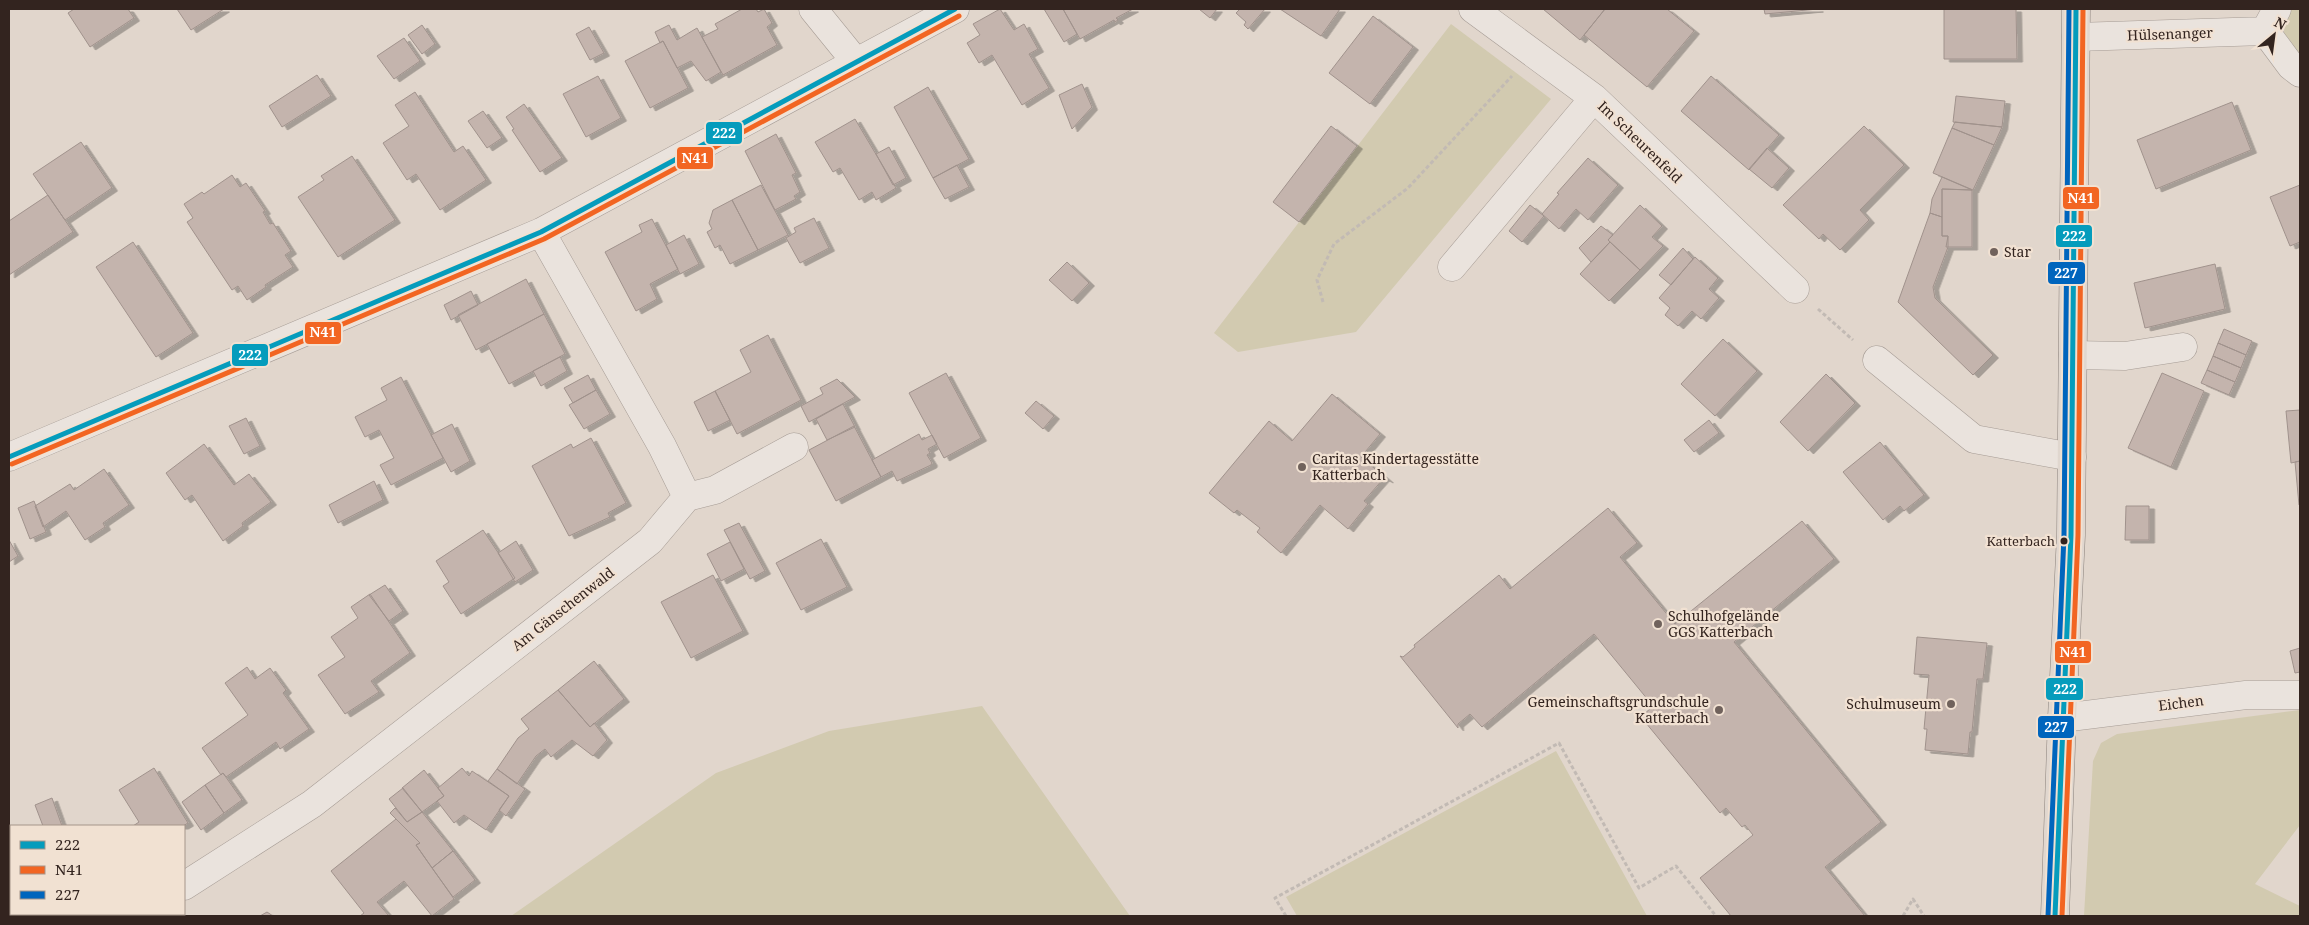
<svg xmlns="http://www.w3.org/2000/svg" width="2309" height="925" font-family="'Noto Serif',serif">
	<defs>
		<filter id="shadow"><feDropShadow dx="5.5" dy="3" stdDeviation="0" flood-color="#0004"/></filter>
	</defs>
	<rect width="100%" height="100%" fill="#e1d6cc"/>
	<path fill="#d2cab0" d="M2287,9H2300V66L2283,38Z
		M1451,24L1551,99L1356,332L1238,352L1214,333Z
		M982,706L1130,916H511L716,773L829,731Z
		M2300,710V825L2255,884L2300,906V916H2084L2093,761L2101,743L2117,734Z
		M1556,751L1647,916H1297L1286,897Z"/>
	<path fill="#c4b4ad" stroke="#a0928c" filter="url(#shadow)" d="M74,9H128L134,18L90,47L68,13Z
		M177,9H224L191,30Z
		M742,9H756L758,12L764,9L772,23L767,27L777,45L723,75L702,37L718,29L715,24Z
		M1000,9L1014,30L1024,24L1038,49L1029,54L1049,88L1022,105L992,55L979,63L967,43L980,35L973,24Z
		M1044,9H1063L1077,34L1064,42Z
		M1063,9H1133L1116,18L1118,20L1115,22L1114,20L1080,39Z
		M1199,9H1217L1210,18Z
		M1240,9H1265L1248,29L1244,25L1246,22L1236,13Z
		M1280,9H1340L1321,36Z
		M1543,9H1605L1580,40Z
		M1605,9H1667L1694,31L1647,87L1584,35Z
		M1764,9H1818L1765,14Z
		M1944,9H2016L2017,59H1944Z
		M1373,16L1413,47L1370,104L1329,73Z
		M422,25L435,44L422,54L408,35Z
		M669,25L677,40L697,28L721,72L706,81L691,61L677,68L663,41L660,43L655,32Z
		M589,27L604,53L590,60L576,34Z
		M404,38L420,61L394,79L377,56Z
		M663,41L688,88L650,108L625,61Z
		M317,75L331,96L282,127L269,106Z
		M598,76L621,118L586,137L563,94Z
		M1711,76L1779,135L1749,170L1681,111Z
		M1082,84L1092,107L1072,129L1059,95Z
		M928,87L969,159L933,178L894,107Z
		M415,92L454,152L463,146L486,180L440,210L416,174L407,180L383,143L409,126L395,105Z
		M1956,96L2005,101L2002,127L1953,122Z
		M2232,102L2251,150L2156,189L2137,140Z
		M524,104L562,158L540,172L512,130L514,129L506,117Z
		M483,111L502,138L487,148L468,121Z
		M855,119L896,188L876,200L872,192L859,200L840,168L833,172L815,142Z
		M1955,122L2002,127L1994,145L1952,128Z
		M1331,126L1357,146L1299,222L1273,202Z
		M1864,126L1904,165L1860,210L1869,220L1840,250L1823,234L1819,239L1783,205Z
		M1952,128L1994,145L1973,190L1933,173Z
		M776,134L796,173L792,175L800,192L794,196L796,199L775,210L745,151Z
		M81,142L112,188L65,220L33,174Z
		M889,147L906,178L893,185L876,154Z
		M1767,148L1789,168L1772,188L1749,169Z
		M352,156L395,220L338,257L298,197L324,180L321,176Z
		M1588,158L1618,185L1588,220L1576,209L1559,229L1542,214L1559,194L1557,193Z
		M957,165L969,187L945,199L933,178Z
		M232,175L240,187L246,183L265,211L263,212L270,224L273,223L291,251L285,255L293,267L265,285L266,287L247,300L238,286L232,290L187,222L193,218L184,204L202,192L204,194Z
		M1942,177L1972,190L1942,189V217L1930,213L1932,199Z
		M761,185L788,235L758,250L732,200Z
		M2300,185V242L2290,246L2270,197Z
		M1942,189L1972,190V247H1946L1948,236H1942Z
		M48,195L73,232L9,275V221Z
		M732,200L758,250L730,264L720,245L715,248L707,232L712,229L709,223L713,210Z
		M1530,205L1544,216L1522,242L1509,231Z
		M1640,205L1662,226L1652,237L1663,246L1640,270L1608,240Z
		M1930,213L1942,217V236H1948V247L1933,287L1935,298L1993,355L1973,375L1898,302Z
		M814,218L829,248L800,263L786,238L796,232L794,228Z
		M652,219L678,269L650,284L657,299L636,311L605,252L642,232L639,225Z
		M1601,226L1613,235L1608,240L1610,242L1591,262L1579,248Z
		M684,235L699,264L680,274L666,245Z
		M133,242L193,333L156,357L96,267Z
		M1610,242L1640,270L1609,301L1580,274Z
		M1683,248L1693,259L1671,285L1659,275Z
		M1695,257L1718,278L1709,289L1719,298L1701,319L1692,311L1678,326L1665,315L1670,308L1659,298Z
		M1067,262L1089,283L1072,301L1049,280Z
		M2215,264L2225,309L2145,328L2134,283Z
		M526,279L544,314L476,350L458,315Z
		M471,291L478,305L451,320L444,305Z
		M544,314L565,354L509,384L487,344Z
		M2224,329L2252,341L2246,355L2218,343Z
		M768,335L801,400L737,434L715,391L751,372L740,350Z
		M1723,339L1757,371L1715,416L1681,384Z
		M2218,343L2246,355L2241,368L2213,356Z
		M2213,356L2241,368L2235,382L2207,370Z
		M560,357L567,371L541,386L533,371Z
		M2207,370L2235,382L2229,395L2201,383Z
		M946,373L981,438L944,458L909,393Z
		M2162,373L2204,391L2171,467L2128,448Z
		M1826,374L1855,403L1808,451L1780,422Z
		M588,375L596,390L573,403L564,388Z
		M401,377L443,458L391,485L380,465L394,458L379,430L365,437L355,417L387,400L381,388Z
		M837,379L855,397L809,422L801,406L823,394L820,388Z
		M596,390L610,414L584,429L569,405Z
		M715,391L730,420L708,431L694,402Z
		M1332,394L1380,434L1361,457L1388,480L1384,478L1364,501L1368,504L1348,529L1320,505L1281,553L1257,532L1260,528L1237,510L1234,513L1209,493L1269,421L1292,441Z
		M1036,401L1054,416L1043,429L1025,413Z
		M843,404L855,427L827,440L816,419Z
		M2300,410V461L2291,463L2286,411Z
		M246,418L260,446L244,454L229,426Z
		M1709,420L1719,433L1694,452L1684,440Z
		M452,424L470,461L451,472L431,435Z
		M854,426L881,477L836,501L809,450Z
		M919,434L922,440L932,435L937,444L928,449L930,453L927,455L932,463L931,465L897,481L892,471L881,477L872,460Z
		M591,438L626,503L608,513L610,517L569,536L532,466L571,444L573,448Z
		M1880,442L1924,495L1904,511L1900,506L1883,520L1843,472Z
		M204,444L234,485L249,474L271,502L242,523L243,526L223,541L192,495L185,500L166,473Z
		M2300,461V505H2299L2295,462Z
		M104,469L129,505L103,523L105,527L85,540L66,511L43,527L35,506L70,484L74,490Z
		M374,481L383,500L338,523L329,505Z
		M34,501L46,532L30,539L18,508Z
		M2126,506H2149V540H2125Z
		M1608,508L1637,543L1620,557L1675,624L1802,521L1834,559L1734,642L1881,822L1825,867L1865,916H1731L1700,878L1753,835L1745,825L1742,827L1726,808L1720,813L1641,717L1653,706L1594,634L1482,727L1470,714L1458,724V728L1400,656L1403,657L1415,647L1414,645L1499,575L1510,589Z
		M739,523L765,571L750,579L724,530Z
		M483,530L515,578L461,614L443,586L449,582L436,561Z
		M821,539L847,587L801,610L776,563Z
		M9,540L18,556L9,562Z
		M516,541L533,570L515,582L498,553Z
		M730,542L744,569L721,581L707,554Z
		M713,575L743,631L691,658L661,602Z
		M385,585L403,611L389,621L369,595Z
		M370,594L410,653L371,681L379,692L345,714L318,675L345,657L331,637L358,618L351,607Z
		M1917,637L1987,643L1983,679H1977L1972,732H1970L1968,754L1925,750L1927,729H1924L1929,675L1914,674Z
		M2300,648V672L2295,673L2290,651Z
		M594,661L624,699L590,727L558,690Z
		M247,667L255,679L270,668L286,690L283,693L309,729L280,749L276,742L226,777L223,773L221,775L202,748L248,715L225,683Z
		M558,690L590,727L594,723L607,740L593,756L572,740L551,757L545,749L536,756L517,784L497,769L518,738L529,729L521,719Z
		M154,768L188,823L183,826H133L139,822L119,790Z
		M462,768L469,776L472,771L509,796L486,830L464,815L454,823L437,801L444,796L438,788Z
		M497,769L525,789L506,816L499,810L509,796L488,781Z
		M424,770L444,796L422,812L402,788Z
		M223,773L242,800L224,813L205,785Z
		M205,785L224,813L201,830L182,802Z
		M403,788L422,812L407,822L389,799Z
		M52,798L62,826H43L35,805Z
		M395,808L407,822L422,812L453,851L432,868L416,845L420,843L390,813Z
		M396,819L420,843L416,845L454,899L432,916L404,881L377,902L389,916H360L364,913L331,871Z
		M453,851L475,880L453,897L432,868Z
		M9,875H11V914H46L39,916H9Z
		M267,912L273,916H260Z"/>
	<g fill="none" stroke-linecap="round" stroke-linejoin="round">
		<g stroke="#a69c95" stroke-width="29">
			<path id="minor" d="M813,9L856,62
				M1473,9L1594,98L1795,289
				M2265,31L2291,66L2300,73
				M2265,31L2277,9
				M2076,37L2265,31
				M1452,267L1594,98
				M2073,355L2125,356L2183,347
				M1877,360L1974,439L2072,457
				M9,457L541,232L955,9
				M687,497L715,490L794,447
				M2062,718L2246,695H2300
				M184,886L312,804L650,541L687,497L662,446L541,232
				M137,916L141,914"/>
		</g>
		<g stroke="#8b827c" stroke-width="29">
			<path id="major" d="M2055,916L2062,718L2071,535L2076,9"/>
		</g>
		<path stroke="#c2bab4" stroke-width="3" stroke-dasharray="4 2.5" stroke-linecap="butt" d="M1323,302L1317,280L1334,244L1408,188L1512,76
			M1818,309L1853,340
			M1286,916L1275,898L1559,743L1639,888L1676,866L1716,916
			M1903,916L1913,899L1924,916"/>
		<use href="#minor" stroke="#eae3dd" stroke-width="28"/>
		<use href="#major" stroke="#e0d7cf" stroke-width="28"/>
		<g stroke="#f1e1d2" stroke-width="9">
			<path id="bus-1" d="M9,457L541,232L955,9
				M2055,916L2071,535L2076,9"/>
		</g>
		<g stroke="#f1e1d2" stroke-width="9">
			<path id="bus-2" d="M12,464L544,239L959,16
				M2062,916L2078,535L2083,9"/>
		</g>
		<g stroke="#f1e1d2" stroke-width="9">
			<path id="bus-3" d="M2048,916L2064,535L2069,9"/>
		</g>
		<use href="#bus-1" stroke="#059cbc" stroke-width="5"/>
		<use href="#bus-2" stroke="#f26522" stroke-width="5"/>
		<use href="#bus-3" stroke="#0065bd" stroke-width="5"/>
	</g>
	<g fill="#70625c" stroke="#f1e1d2" stroke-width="2">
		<circle cx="1994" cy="252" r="5"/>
		<circle cx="1302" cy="467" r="5"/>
		<circle cx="1658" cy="624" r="5"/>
		<circle cx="1951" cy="704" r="5"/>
		<circle cx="1719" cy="710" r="5"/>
	</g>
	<circle fill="#33241f" stroke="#f1e1d2" stroke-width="2" cx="2064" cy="541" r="4.5"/>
	<g text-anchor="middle" stroke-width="4.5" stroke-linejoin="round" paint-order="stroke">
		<g font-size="13" fill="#33241f" stroke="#f1e1d2" text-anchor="end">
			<text x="2055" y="546">Katterbach</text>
		</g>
		<g font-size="14" fill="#33241f" stroke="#f1e1d2">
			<text transform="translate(2170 34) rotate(-2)" y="5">Hülsenanger</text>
			<text transform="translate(1640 142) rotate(44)" y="5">Im Scheurenfeld</text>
			<text transform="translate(563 609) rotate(-38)" y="5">Am Gänschenwald</text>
			<text transform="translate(2181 703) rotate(-7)" y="5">Eichen</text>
		</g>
		<g font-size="14" fill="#33241f" stroke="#f1e1d2" text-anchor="start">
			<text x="2004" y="257">Star</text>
			<text x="1312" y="464">Caritas Kindertagesstätte<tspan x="1312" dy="16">Katterbach</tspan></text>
			<text x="1668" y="621">Schulhofgelände<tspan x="1668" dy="16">GGS Katterbach</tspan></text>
			<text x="1709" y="707" text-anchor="end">Gemeinschaftsgrundschule<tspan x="1709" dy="16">Katterbach</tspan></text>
			<text x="1941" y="709" text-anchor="end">Schulmuseum</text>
		</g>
	</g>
	<g stroke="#f1e1d2" stroke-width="2">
		<rect x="705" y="121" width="38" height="24" rx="5" fill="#059cbc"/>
		<rect x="676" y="146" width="38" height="24" rx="5" fill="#f26522"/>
		<rect x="2062" y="186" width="38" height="24" rx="5" fill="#f26522"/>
		<rect x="2055" y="224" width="38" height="24" rx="5" fill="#059cbc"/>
		<rect x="2047" y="261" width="39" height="24" rx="5" fill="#0065bd"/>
		<rect x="304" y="321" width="38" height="24" rx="5" fill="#f26522"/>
		<rect x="231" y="343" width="38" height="24" rx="5" fill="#059cbc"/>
		<rect x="2054" y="640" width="38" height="24" rx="5" fill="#f26522"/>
		<rect x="2045" y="677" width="39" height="24" rx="5" fill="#059cbc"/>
		<rect x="2037" y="715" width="38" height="24" rx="5" fill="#0065bd"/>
	</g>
	<g font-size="14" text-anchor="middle" font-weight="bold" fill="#fff">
		<text x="724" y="138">222</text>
		<text x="695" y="163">N41</text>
		<text x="2081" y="203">N41</text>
		<text x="2074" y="241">222</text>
		<text x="2066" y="278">227</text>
		<text x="323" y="337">N41</text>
		<text x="250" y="360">222</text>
		<text x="2073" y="657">N41</text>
		<text x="2065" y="694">222</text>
		<text x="2056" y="732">227</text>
	</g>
	<rect width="2309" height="925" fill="none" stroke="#33241f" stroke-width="20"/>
	<rect x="10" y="825" width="175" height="90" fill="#f1e1d2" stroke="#a5958a"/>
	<rect x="20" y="841" width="25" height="8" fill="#059cbc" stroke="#a5958a"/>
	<text x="55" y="850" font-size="15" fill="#33241f">222</text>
	<rect x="20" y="866" width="25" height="8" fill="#f26522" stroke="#a5958a"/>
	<text x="55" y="875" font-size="15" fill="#33241f">N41</text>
	<rect x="20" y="891" width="25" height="8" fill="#0065bd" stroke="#a5958a"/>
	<text x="55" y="900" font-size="15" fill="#33241f">227</text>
	<g transform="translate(2274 35) rotate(29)" stroke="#f1e1d2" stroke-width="4" paint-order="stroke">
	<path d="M0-4L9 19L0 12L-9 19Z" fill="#33241f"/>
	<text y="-8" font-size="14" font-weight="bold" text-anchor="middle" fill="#33241f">N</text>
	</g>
</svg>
